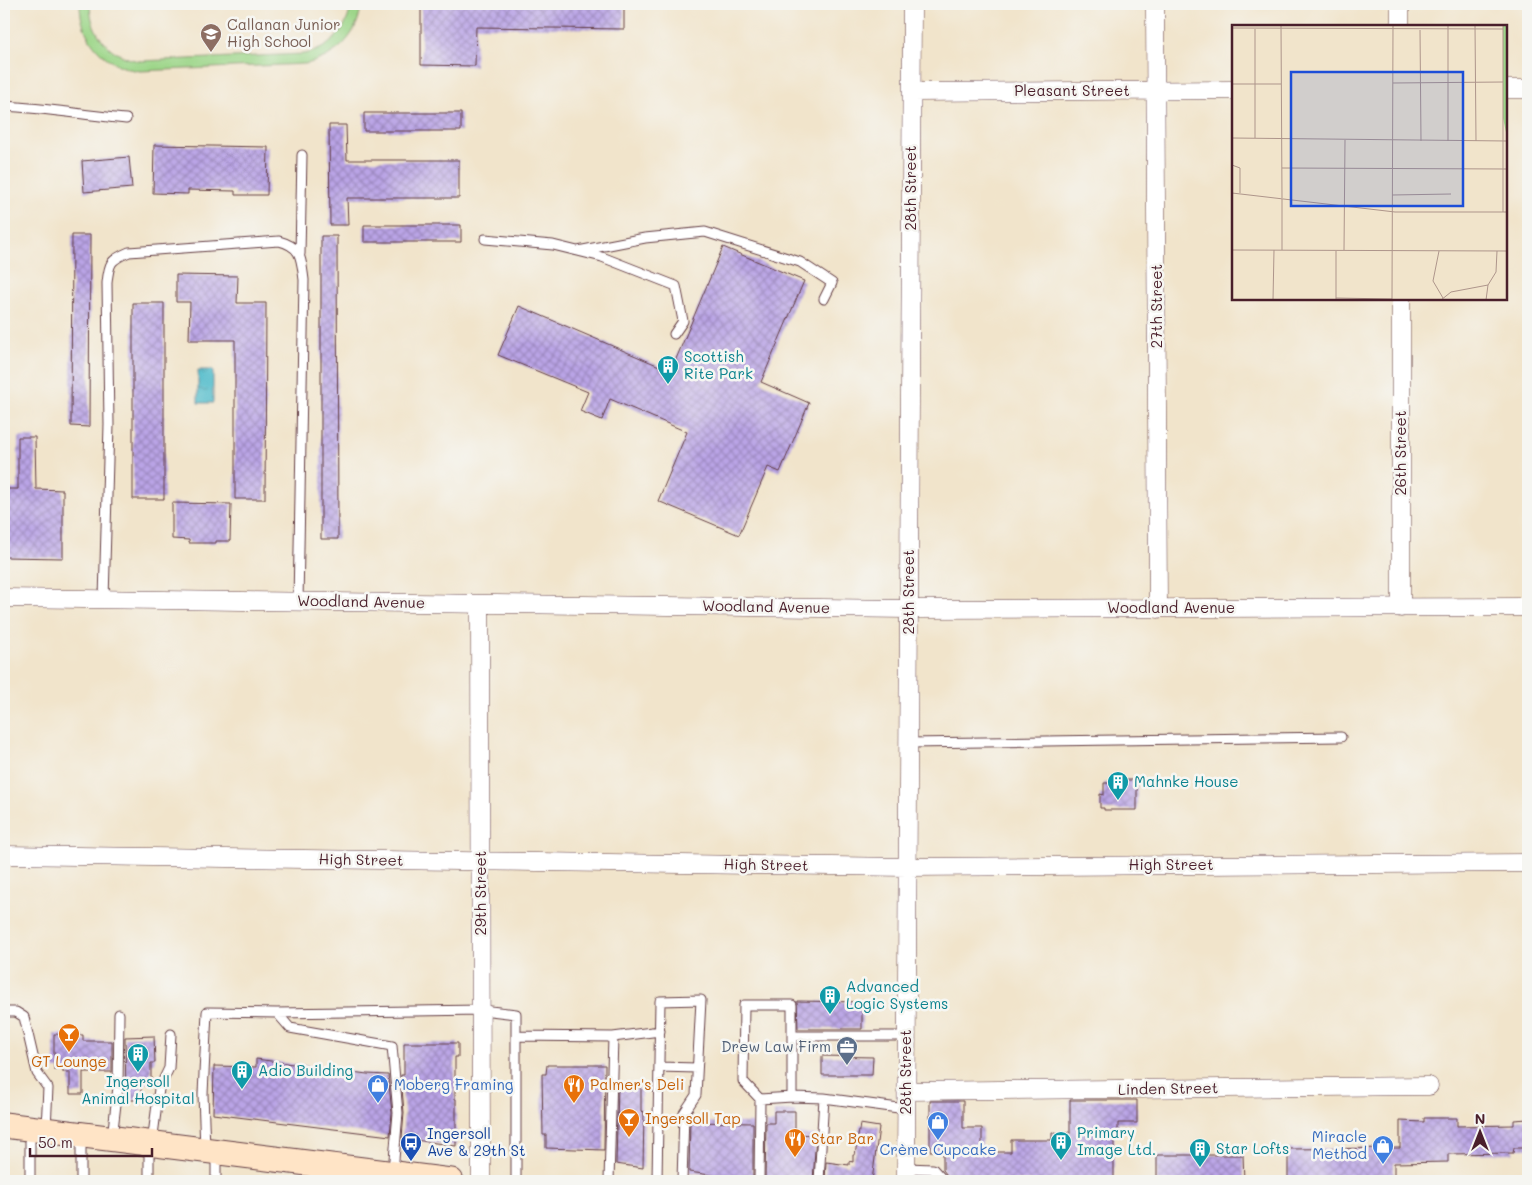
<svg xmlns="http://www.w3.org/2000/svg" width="1532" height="1185" font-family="Mali,sans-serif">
	<defs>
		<pattern id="water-ripples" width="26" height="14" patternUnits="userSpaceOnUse" patternTransform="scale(1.25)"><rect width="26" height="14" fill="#4fbbca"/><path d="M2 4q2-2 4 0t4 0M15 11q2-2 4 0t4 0" fill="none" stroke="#4497a4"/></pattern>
		<pattern id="building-cross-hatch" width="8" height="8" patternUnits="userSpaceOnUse" patternTransform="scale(1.25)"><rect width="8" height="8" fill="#baa4e6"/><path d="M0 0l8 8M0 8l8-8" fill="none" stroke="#9985bb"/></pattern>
	</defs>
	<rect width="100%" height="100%" fill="#f6f6f2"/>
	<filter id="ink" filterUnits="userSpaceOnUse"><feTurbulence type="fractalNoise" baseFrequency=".02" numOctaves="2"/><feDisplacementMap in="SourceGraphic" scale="10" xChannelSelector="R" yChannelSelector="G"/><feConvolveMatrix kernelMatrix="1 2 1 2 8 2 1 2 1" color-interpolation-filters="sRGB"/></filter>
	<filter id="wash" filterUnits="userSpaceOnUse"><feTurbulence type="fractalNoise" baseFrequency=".0096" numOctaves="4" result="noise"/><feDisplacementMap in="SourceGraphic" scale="20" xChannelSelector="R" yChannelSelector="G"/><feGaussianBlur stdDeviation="1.12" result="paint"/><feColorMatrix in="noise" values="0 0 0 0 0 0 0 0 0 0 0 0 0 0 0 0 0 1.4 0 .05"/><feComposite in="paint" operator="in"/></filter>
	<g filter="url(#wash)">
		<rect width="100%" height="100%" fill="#f1e4cb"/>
		<path fill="#9dd689" stroke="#747a5a" d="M80,4H90C90,34 111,57 140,61L304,54C329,50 348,30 351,4H361C359,36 335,58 305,64L140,71C105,67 80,38 80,4Z"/>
		<path fill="url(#water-ripples)" stroke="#4c6d7a" d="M198,370H213V403H198Z"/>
		<g id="blocks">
			<path fill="url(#building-cross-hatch)" d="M421,4H624V29L476,27L475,66L421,65Z
				M364,113H461V131H364Z
				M329,125H346L347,160H459V198H347L348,225H330Z
				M154,145L268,147L267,195H235V191L188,190V194L153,193Z
				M129,157L132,188L84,192L82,161Z
				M364,225H461V242H364Z
				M72,235H90L89,427L71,426Z
				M321,236H337L338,539H321Z
				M723,247L804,281L761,382L809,403L780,472L768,467L739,535L658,501L687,432L610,399L602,420L580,411L588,392L498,355L519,306L671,371Z
				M176,275L238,276L237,303H266L265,499H235V340H189L190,302H176Z
				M133,303H164V499H133Z
				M18,437H35L36,489L63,490V558L4,557V489H18Z
				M172,503L231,504L230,541H216V543H189V540L172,539Z
				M1115,780H1134L1133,783H1137V810H1104V808H1100V794L1104,795V783H1115Z
				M797,1001L862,1002V1029H798Z
				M54,1034L83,1035V1041H112V1072H83V1094H70V1072H63V1069H54Z
				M154,1036L155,1063H151V1083H141V1100H126L125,1037Z
				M404,1043H458V1057H455V1099H456V1146L402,1138L404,1113L401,1075H404Z
				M822,1056L873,1057L872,1075H822Z
				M256,1059L367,1074L388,1075L392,1113L390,1136L213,1114L214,1066L256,1067Z
				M547,1065H605L604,1150L546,1148V1135H543L542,1074H546Z
				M618,1087L641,1088V1111L644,1112L643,1168L616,1164Z
				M1070,1100H1137V1123H1118V1132H1114V1181H982V1179H950L943,1170V1151H930V1101H963V1128H982V1152H1011V1140H1052V1133H1070Z
				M774,1111H795V1134L816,1135L813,1181H765L766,1123H774Z
				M1424,1118H1457V1126L1514,1125V1120L1528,1119V1148H1514L1513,1153L1448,1154V1162L1394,1163V1181H1288V1149L1400,1148V1121L1424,1122Z
				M690,1122L753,1123V1181L689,1172Z
				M860,1124L879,1127L872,1181H825L826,1162L849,1165V1161L853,1162V1155H855Z
				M1157,1155H1243L1244,1181H1157Z"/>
		</g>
	</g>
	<g filter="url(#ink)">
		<use href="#blocks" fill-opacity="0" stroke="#633d43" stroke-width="1"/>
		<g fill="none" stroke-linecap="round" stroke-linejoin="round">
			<g stroke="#633d43" stroke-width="11">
				<path id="service" d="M4,106C45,108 85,115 126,119
					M485,239L553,245L602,257L676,286L683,321L674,334
					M578,251L645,238L705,232L800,262L832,283L824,299
					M300,254L302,155
					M104,599L109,425L107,283C109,263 110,260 129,252L279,241C302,247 301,258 304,280L298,602
					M908,743L1341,737
					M4,1012H16L24,1017L37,1073L48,1088L46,1128
					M277,1013L482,1010L516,1014V1181
					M516,1036L613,1037L609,1181
					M792,1036H906
					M613,1037L660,1031
					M659,1067L697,1068
					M792,1097L824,1098L906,1109
					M112,1138L118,1087L119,1014
					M152,1143L159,1089L169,1068L171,1034
					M205,1149L203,1094L207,1012L277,1013L290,1028L392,1046L398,1113L393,1171
					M906,1168L933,1169L944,1181
					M30,1181V1131
					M81,1181V1137
					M149,1181V1144
					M216,1181V1154
					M657,1181L660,1001L701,1000L696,1095L684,1113L682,1181
					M759,1181L760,1099L743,1081L744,1005H792V1097L760,1099
					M819,1181L824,1098"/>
			</g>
			<g stroke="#633d43" stroke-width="19">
				<path id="minor" d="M1155,4L1158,609
					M1400,4V26
					M1506,89H1528
					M912,92L1233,90
					M1401,299V608
					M4,598L909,609L1528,607
					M480,604L481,1181
					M4,855L907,867L1528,863
					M906,1091L1429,1086
					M906,1181L912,4"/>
			</g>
			<g stroke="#633d43" stroke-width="27">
				<path id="secondary" d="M4,1125L451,1181"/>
			</g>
			<use href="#service" stroke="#fff" stroke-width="9"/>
			<use href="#minor" stroke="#fff" stroke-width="18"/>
			<use href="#secondary" stroke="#ffe4c6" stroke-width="25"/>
		</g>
	</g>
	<defs>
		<g id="school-pin" transform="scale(1.125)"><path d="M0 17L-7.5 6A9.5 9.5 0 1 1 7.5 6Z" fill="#8d6e63" stroke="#f6f6f2"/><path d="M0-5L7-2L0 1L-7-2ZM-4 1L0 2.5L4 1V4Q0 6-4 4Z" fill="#fff"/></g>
		<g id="building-pin" transform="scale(1.125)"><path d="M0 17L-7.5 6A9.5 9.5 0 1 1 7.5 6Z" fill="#0f9aa8" stroke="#f6f6f2"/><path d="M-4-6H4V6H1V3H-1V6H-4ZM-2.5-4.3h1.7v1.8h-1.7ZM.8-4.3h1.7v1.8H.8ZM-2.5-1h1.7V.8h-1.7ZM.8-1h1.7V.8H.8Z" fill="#fff"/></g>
		<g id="bar-pin" transform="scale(1.125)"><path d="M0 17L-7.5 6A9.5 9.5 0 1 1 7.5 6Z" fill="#e8710a" stroke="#f6f6f2"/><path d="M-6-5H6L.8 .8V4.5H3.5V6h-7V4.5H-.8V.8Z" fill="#fff"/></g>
		<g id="office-pin" transform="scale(1.125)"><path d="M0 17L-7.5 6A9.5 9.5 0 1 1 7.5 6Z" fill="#5c6f8a" stroke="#f6f6f2"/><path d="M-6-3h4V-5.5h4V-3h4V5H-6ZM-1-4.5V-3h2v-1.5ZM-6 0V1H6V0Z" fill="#fff"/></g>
		<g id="shop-pin" transform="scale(1.125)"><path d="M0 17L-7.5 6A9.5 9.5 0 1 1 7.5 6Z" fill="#3f7fe0" stroke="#f6f6f2"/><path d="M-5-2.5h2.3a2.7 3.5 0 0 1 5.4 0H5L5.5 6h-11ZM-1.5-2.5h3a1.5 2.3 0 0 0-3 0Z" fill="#fff"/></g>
		<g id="restaurant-pin" transform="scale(1.125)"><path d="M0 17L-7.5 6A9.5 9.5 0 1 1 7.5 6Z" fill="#e8710a" stroke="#f6f6f2"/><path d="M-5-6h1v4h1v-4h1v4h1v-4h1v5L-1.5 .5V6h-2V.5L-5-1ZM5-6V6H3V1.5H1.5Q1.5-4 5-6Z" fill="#fff"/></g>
		<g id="bus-pin" transform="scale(1.125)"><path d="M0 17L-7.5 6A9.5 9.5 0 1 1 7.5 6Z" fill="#1a4fb4" stroke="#f6f6f2"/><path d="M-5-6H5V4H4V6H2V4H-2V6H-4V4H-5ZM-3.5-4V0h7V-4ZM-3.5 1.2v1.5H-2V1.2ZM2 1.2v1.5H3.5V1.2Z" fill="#fff"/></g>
	</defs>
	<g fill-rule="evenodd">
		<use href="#school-pin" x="211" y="34"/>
		<use href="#building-pin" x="668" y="366"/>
		<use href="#building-pin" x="1118" y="782"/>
		<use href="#building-pin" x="830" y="996"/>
		<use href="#bar-pin" x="69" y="1034"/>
		<use href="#office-pin" x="847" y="1047"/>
		<use href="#building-pin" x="138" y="1054"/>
		<use href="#building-pin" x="242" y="1071"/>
		<use href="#shop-pin" x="378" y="1085"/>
		<use href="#restaurant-pin" x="574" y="1085"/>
		<use href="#bar-pin" x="629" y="1119"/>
		<use href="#shop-pin" x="938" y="1122"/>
		<use href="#restaurant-pin" x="795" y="1139"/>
		<use href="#building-pin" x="1061" y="1142"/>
		<use href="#bus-pin" x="411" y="1143"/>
		<use href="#shop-pin" x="1383" y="1146"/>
		<use href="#building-pin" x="1200" y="1149"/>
	</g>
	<g text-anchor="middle" stroke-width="5" stroke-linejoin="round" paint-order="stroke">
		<g font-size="15" fill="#785e54" stroke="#f6f6f2" text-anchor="start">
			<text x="227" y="30">Callanan Junior<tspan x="227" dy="17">High School</tspan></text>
		</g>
		<g font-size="15" fill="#4a1f2b" stroke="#f6f6f2">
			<text x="1072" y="96">Pleasant Street</text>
			<text transform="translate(911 188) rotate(-90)" y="5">28th Street</text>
			<text transform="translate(1157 306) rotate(-90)" y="5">27th Street</text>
			<text transform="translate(1401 453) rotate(-90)" y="5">26th Street</text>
			<text transform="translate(909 592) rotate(-90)" y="5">28th Street</text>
			<text transform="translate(361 602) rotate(1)" y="5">Woodland Avenue</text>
			<text transform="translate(766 607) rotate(1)" y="5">Woodland Avenue</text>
			<text x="1171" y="613">Woodland Avenue</text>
			<text transform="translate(361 860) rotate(1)" y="5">High Street</text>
			<text transform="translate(766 865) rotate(1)" y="5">High Street</text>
			<text x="1171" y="870">High Street</text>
			<text transform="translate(481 893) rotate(-90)" y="5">29th Street</text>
			<text transform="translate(906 1072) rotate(-90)" y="5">28th Street</text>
			<text transform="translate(1168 1089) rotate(-1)" y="5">Linden Street</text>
		</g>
		<g font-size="15" fill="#0d838f" stroke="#f6f6f2" text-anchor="start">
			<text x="684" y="362">Scottish<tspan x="684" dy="17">Rite Park</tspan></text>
			<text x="1134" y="787">Mahnke House</text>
			<text x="846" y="992">Advanced<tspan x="846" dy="17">Logic Systems</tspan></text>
			<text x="258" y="1076">Adio Building</text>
			<text x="138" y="1087" text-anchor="middle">Ingersoll<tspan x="138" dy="17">Animal Hospital</tspan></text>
			<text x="1077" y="1138">Primary<tspan x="1077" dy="17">Image Ltd.</tspan></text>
			<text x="1216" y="1154">Star Lofts</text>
		</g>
		<g font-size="15" fill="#4e5e75" stroke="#f6f6f2" text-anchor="end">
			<text x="831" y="1052">Drew Law Firm</text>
		</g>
		<g font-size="15" fill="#c56008" stroke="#f6f6f2" text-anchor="start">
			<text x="69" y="1067" text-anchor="middle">GT Lounge</text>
			<text x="590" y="1090">Palmer's Deli</text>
			<text x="645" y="1124">Ingersoll Tap</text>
			<text x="811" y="1144">Star Bar</text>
		</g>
		<g font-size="15" fill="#366cbe" stroke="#f6f6f2" text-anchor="start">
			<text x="394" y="1090">Moberg Framing</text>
			<text x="1367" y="1142" text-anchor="end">Miracle<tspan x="1367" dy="17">Method</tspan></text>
			<text x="938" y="1155" text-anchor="middle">Crème Cupcake</text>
		</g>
		<g font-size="15" fill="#164399" stroke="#f6f6f2" text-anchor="start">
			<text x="427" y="1139">Ingersoll<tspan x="427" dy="17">Ave &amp; 29th St</tspan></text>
		</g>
	</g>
	<g transform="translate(1232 25)">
		<rect width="275" height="275" fill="#f1e4cb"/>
		<path d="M271,0H275V112L271,93Z" fill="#9dd689"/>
		<path fill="none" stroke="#ae958b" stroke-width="1" d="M49,0L50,173M216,0V116M243,0L244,116M271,0V187M0,3L271,4M23,4V113M188,5L189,116M161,58L271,57M0,59H49M0,113L275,116M0,140L8,143V168M50,143L275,144M0,168L163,187H275M160,170L219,169M0,225L275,226M50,225V174M112,225L113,115M207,226L201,256L211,273M104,273L160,274M104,274V226M41,275L42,225M160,275L161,0M209,275L219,267L256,260L264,247L265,226M254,275L256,260"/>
		<path fill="#1d4ed8" fill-opacity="0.15" stroke="#1d4ed8" stroke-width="2.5" d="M59,47H231V181H59Z"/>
		<rect width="275" height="275" fill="none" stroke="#4a1f2b" stroke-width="2.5"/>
	</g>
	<rect width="1532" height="1185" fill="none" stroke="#f6f6f2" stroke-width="20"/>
	<g transform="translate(1480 1132)" stroke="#f6f6f2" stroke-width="4" paint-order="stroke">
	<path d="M0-4L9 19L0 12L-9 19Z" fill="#4a1f2b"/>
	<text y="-8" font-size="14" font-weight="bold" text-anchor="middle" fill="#4a1f2b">N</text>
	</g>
	<path d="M30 1148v8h122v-8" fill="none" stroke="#4a1f2b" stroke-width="2.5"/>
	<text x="38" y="1148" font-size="15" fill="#4a1f2b" stroke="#f6f6f2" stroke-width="4" paint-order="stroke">50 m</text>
</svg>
